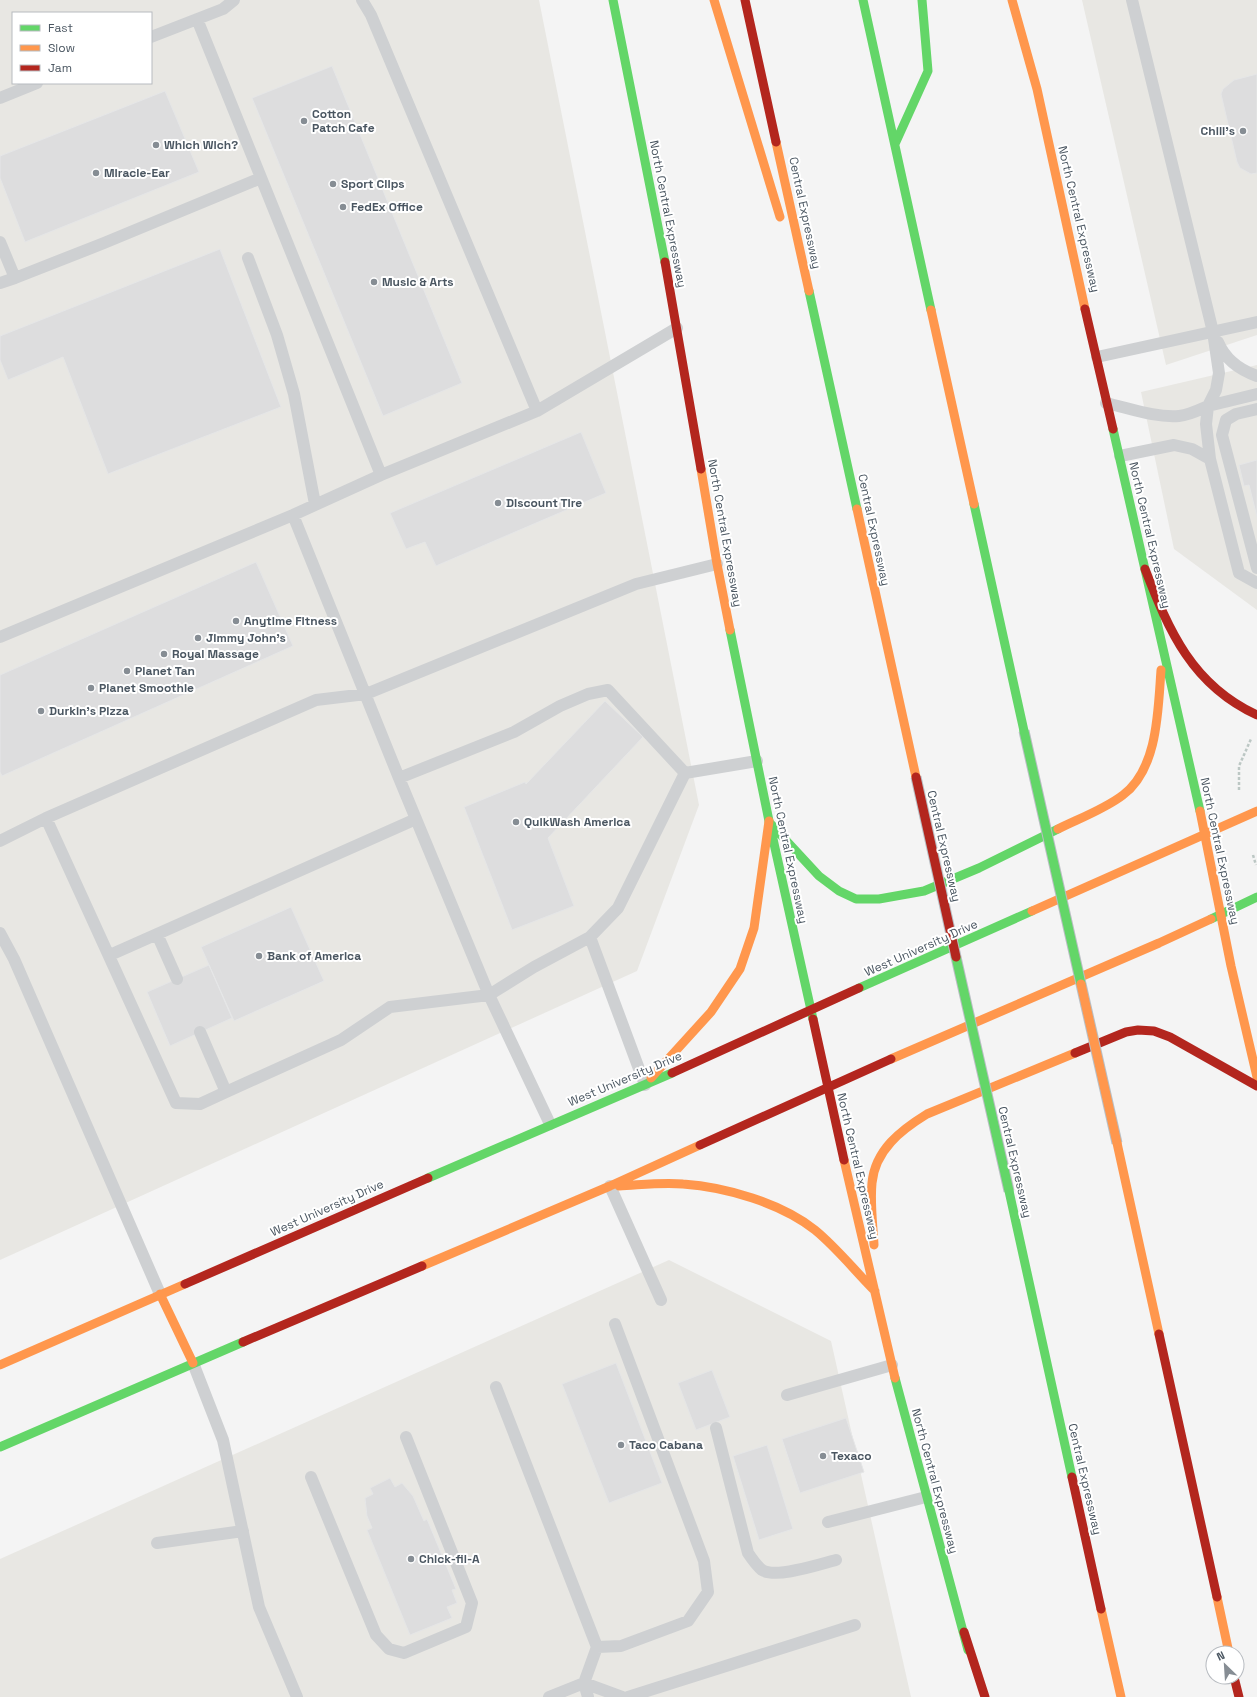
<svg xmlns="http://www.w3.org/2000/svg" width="1257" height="1697" font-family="'Space Grotesk',sans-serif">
	<rect width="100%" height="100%" fill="#f4f4f4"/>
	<path fill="#e8e7e3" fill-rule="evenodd" d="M0,0H539L699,805L637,971L0,1260ZM13,13H151V83H13Z
		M1082,0H1257V335L1166,365Z
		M1257,365V610L1174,549L1141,392Z
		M669,1260L831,1341L911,1697H0V1559Z"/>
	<path fill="#ddddde" stroke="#e5e6e7" d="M332,66L462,383L383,416L252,98Z
		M1257,74V173L1251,174L1240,168L1237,162L1221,94L1223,89L1234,80Z
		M165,91L199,172L25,242L0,178V156Z
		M220,249L281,407L108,474L63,357L8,380L0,360V336Z
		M581,432L606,493L436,566L425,542L406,549L390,513Z
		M1257,460V517L1249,485L1244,486L1239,465Z
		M256,562L293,646L2,776L0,772V675Z
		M605,701L643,737L548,838L574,906L512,930L464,807L525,782L526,784Z
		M291,907L324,981L234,1021L201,947Z
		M209,965L232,1018L170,1046L147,992Z
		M616,1363L662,1483L609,1503L562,1384Z
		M712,1370L730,1417L696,1430L678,1383Z
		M846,1418L864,1472L800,1493L782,1439Z
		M767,1445L793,1529L759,1540L733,1456Z
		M390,1478L395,1487L402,1483L413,1496L424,1521L427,1519L456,1589L452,1590L457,1603L447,1607L452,1618L410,1635L367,1530L372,1528L367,1516L365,1498L373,1494L370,1488Z"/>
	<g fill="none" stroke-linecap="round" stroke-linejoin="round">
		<path stroke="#bcc7c4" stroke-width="2.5" stroke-dasharray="3 2" stroke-linecap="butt" d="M1239,790V766L1251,739
			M1253,855L1256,865"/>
		<path stroke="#ced0d2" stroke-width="12" d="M362,0L371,15L537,411
			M197,19L381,475
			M151,37L223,9L234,0
			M0,98L37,83
			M0,242L15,278L104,243L261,178
			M248,258L277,335L294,394L315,504
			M0,283L15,278
			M1218,342C1225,359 1240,370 1257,376
			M1097,357L1257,322
			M1106,403C1129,408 1155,418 1179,416C1189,415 1199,410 1208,406L1216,390L1219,373L1213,332L1132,0
			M1257,409L1236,414L1226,420L1222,435L1257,568
			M1120,456L1174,445L1192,449L1210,459L1239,573L1257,583
			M1210,459L1206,424L1208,406L1257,394
			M293,515L399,778L489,995L550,1124
			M0,637L293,515L381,475L537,411L677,328
			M399,778L514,732L560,706L588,694L608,690L685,773L757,761
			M46,818L176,1103L200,1104L226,1092L341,1040L390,1007L489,995L534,967L590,937L645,1085
			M0,841L46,818L316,700L366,694L636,584L717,564
			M0,933L14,959L160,1294
			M157,934L177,979
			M590,937L618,908L685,773
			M110,955L416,819
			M200,1032L226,1092
			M610,1186L661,1300
			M193,1363L223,1440L259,1607L297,1697
			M496,1387L597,1647L584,1683L622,1697
			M787,1395L892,1365
			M716,1428L748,1553C752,1559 757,1566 762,1570C776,1579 820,1564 836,1560
			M311,1477L376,1635L389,1649L404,1653L466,1627L472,1603L406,1437
			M828,1522L926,1497
			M157,1543L243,1531
			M597,1647L621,1646L688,1621L708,1592L704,1561L615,1324
			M549,1697L584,1683L588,1697
			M628,1697L855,1625"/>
		<path stroke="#63d668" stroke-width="9" d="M613,0L665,262
			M863,0L931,310
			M895,144L928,71L922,0
			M809,291L857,509
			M1113,429L1200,811
			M974,504L1024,731
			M730,630L769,821L813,1019
			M769,822L819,876L839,891L856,899H879L924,891L979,868L1058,829
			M1211,919L1257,897
			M859,988L1032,911
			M428,1178L672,1073
			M1009,1191L1072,1477
			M895,1378L968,1650
			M0,1447L243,1342"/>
		<path stroke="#ff974d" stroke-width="9" d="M714,0L780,217
			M1012,0L1037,89L1085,309
			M776,142L809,291
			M931,310L974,504
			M701,469L717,564L730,630
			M857,509L916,777
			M1200,811L1231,966L1257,1077
			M1058,829C1078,819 1105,809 1123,795C1158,769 1158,710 1161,670
			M1032,911L1257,811
			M891,1059L1159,943L1211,919
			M651,1078L711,1012L740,969L754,928L769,821
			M1117,1143L1159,1334
			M844,1160L895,1378
			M619,1186C640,1185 662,1182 683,1184C726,1187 781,1203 815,1230C837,1248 855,1271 875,1291
			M874,1245C873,1225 870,1203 872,1183C875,1150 901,1130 927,1114L1075,1053
			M422,1266L610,1186L700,1145
			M160,1294L193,1363
			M0,1365L185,1284
			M1217,1597L1229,1653
			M1101,1609L1121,1697"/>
		<path stroke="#b3261e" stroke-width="9" d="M745,0L776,142
			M665,262L701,469
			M1085,309L1113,429
			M1145,569C1169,631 1192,685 1257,715
			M813,1019L844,1160
			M1075,1053L1126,1032L1138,1030L1154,1031L1170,1037L1257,1086
			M672,1073L859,988
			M700,1145L891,1059
			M185,1284L428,1178
			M1159,1334L1217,1597
			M243,1342L422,1266
			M1072,1477L1101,1609
			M964,1632L985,1697
			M1234,1677L1239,1697"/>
		<g stroke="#b9bec3" stroke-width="11" stroke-linecap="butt">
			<path id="fast-bridge" d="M1024,731L1081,984
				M956,957L1009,1191"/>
		</g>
		<g stroke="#b9bec3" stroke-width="11" stroke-linecap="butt">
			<path id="slow-bridge" d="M1081,984L1117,1143"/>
		</g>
		<g stroke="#b9bec3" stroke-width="11" stroke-linecap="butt">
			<path id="jam-bridge" d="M916,777L956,957"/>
		</g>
		<use href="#fast-bridge" stroke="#63d668" stroke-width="9"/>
		<use href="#slow-bridge" stroke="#ff974d" stroke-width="9"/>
		<use href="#jam-bridge" stroke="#b3261e" stroke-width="9"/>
	</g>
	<g fill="#868d94" stroke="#fff" stroke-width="1.5">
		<circle cx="304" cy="121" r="4"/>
		<circle cx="1243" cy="131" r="4"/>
		<circle cx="156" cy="145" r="4"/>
		<circle cx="96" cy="173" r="4"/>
		<circle cx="333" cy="184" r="4"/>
		<circle cx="343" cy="207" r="4"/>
		<circle cx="374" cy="282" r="4"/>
		<circle cx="498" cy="503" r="4"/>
		<circle cx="236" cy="621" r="4"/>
		<circle cx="198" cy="638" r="4"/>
		<circle cx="164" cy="654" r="4"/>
		<circle cx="127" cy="671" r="4"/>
		<circle cx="91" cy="688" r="4"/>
		<circle cx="41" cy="711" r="4"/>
		<circle cx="516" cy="822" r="4"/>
		<circle cx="259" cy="956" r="4"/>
		<circle cx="621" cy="1445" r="4"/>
		<circle cx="823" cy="1456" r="4"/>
		<circle cx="411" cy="1559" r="4"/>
	</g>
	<g text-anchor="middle" stroke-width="4" stroke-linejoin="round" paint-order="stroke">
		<g font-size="12" font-weight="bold" fill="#4a5661" stroke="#fff" text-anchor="start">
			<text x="312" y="118">Cotton<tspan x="312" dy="14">Patch Cafe</tspan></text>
			<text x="1235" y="135" text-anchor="end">Chili's</text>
			<text x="164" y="149">Which Wich?</text>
			<text x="104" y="177">Miracle-Ear</text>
			<text x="341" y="188">Sport Clips</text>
			<text x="351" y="211">FedEx Office</text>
			<text x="382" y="286">Music &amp; Arts</text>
			<text x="506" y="507">Discount Tire</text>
			<text x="244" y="625">Anytime Fitness</text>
			<text x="206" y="642">Jimmy John's</text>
			<text x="172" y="658">Royal Massage</text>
			<text x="135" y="675">Planet Tan</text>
			<text x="99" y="692">Planet Smoothie</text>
			<text x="49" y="715">Durkin's Pizza</text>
			<text x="524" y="826">QuikWash America</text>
			<text x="267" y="960">Bank of America</text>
			<text x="629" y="1449">Taco Cabana</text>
			<text x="831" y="1460">Texaco</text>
			<text x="419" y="1563">Chick-fil-A</text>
		</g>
		<g font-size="12" fill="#4a5661" stroke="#fff">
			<text transform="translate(805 213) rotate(78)" y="4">Central Expressway</text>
			<text transform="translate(668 214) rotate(79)" y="4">North Central Expressway</text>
			<text transform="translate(1079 219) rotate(77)" y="4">North Central Expressway</text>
			<text transform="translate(874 530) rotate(78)" y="4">Central Expressway</text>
			<text transform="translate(725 533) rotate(80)" y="4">North Central Expressway</text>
			<text transform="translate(1150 535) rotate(77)" y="4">North Central Expressway</text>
			<text transform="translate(944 846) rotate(77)" y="4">Central Expressway</text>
			<text transform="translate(788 850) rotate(78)" y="4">North Central Expressway</text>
			<text transform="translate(1220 851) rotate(78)" y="4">North Central Expressway</text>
			<text transform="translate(921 948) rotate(-24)" y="4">West University Drive</text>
			<text transform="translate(625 1079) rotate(-23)" y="4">West University Drive</text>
			<text transform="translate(1015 1162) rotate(77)" y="4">Central Expressway</text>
			<text transform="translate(858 1166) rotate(77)" y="4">North Central Expressway</text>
			<text transform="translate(327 1208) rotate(-24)" y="4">West University Drive</text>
			<text transform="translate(1085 1479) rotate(77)" y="4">Central Expressway</text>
			<text transform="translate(935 1481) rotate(75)" y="4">North Central Expressway</text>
		</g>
	</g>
	<rect x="12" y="12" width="140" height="72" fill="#ffffff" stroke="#b7bbc0"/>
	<rect x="20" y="25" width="20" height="6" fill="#63d668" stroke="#b7bbc0"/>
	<text x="48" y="32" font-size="12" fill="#4a5661">Fast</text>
	<rect x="20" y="45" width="20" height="6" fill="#ff974d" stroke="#b7bbc0"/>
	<text x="48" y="52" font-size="12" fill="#4a5661">Slow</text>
	<rect x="20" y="65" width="20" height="6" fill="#b3261e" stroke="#b7bbc0"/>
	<text x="48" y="72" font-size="12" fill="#4a5661">Jam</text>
	<g transform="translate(1225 1665) rotate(335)"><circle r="19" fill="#ffffff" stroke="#b7bbc0"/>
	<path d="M0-3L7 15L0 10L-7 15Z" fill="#868d94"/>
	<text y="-6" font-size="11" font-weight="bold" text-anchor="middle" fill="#4a5661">N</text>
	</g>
</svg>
